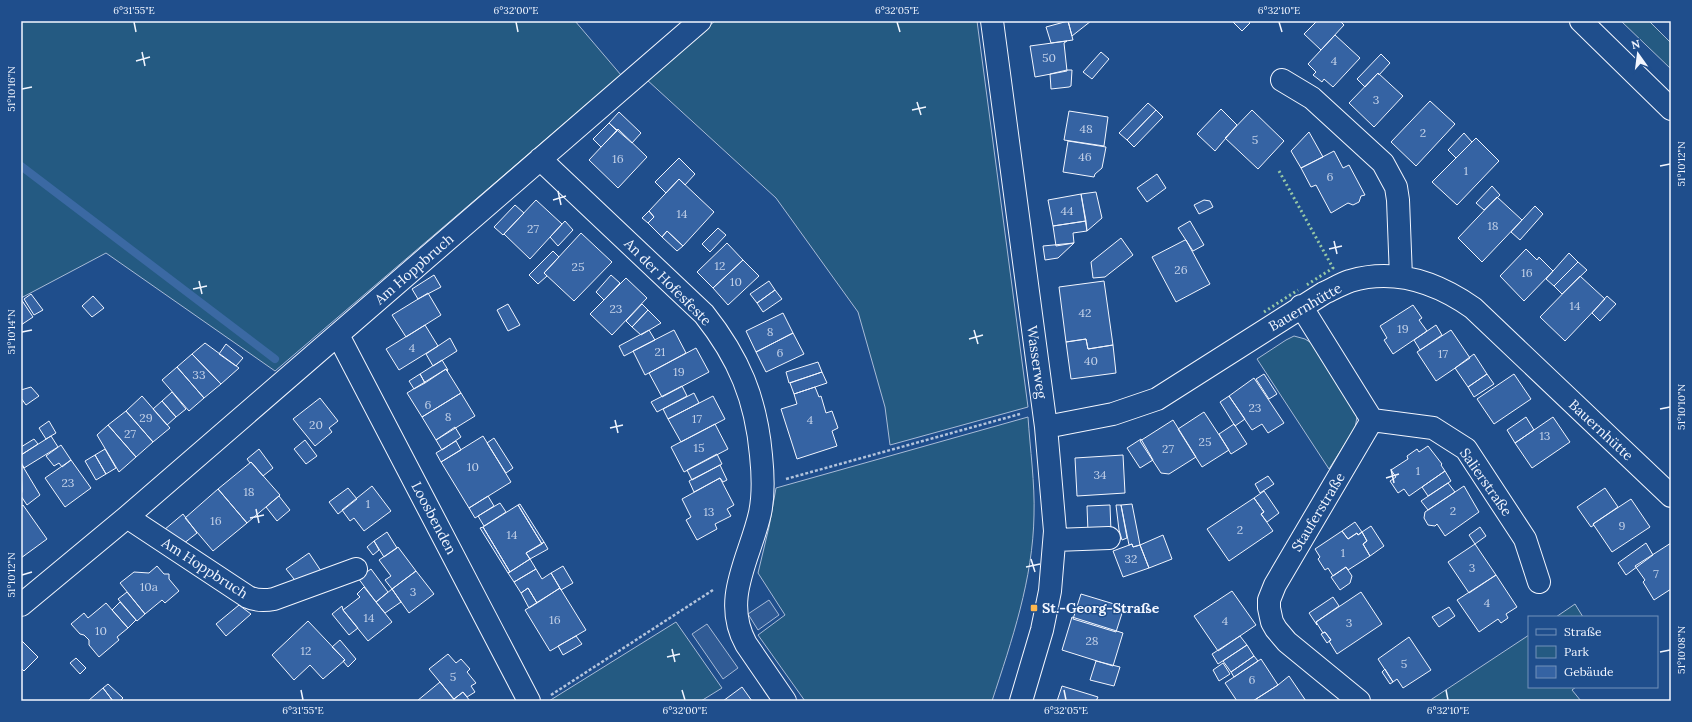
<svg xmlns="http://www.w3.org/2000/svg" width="1692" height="722" font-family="Lora,serif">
	<rect width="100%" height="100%" fill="#1f4e8c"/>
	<path fill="#245a82" stroke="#a8bbd7" d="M21,21H575L621,75L275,371L106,253L21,298Z
		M715,21H977L1028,407L890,445L885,407L858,312L776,198L646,79Z
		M1621,21H1649L1671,43V69Z
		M1294,336L1305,339L1313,344L1357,417L1355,428L1329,469L1257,359L1286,340Z
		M1028,417C1030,448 1035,484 1034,515C1033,579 1012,640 992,701H805L758,635L785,615L758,573L769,527L776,488Z
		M1575,604L1583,617H1556Z
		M676,622L722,688L701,701H549Z
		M1529,635V687H1576L1572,690L1581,701H1429Z"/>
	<path fill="#305b95" stroke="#a8bbd7" d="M769,600L779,615L758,630L748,614Z
		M707,624L738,668L723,679L692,634Z"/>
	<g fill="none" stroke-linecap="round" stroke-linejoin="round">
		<path stroke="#3b69a3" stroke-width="8" d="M21,166L275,359"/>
	</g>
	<path fill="#3563a3" stroke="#f2f6ff" d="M1068,21L1073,40L1051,43L1046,27Z
		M1068,21H1091L1072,36Z
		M1232,21H1248L1250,23L1242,31Z
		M1317,21H1340L1344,25L1321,50L1304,34Z
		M1335,35L1360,58L1333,87L1324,79L1322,82L1313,75L1316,72L1308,64Z
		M1067,41L1064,43L1067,71L1035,77L1030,46Z
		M1101,52L1109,59L1092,79L1083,72Z
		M1381,54L1390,63L1379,75L1378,73L1365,87L1357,79Z
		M1067,70H1072L1071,86L1069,87L1051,89L1050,74Z
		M1378,73L1403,96L1374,127L1349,103Z
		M1430,101L1455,124L1416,166L1391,142Z
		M1148,103L1156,110L1127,140L1119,133Z
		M1221,109L1237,125L1215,151L1197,134Z
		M1156,110L1163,117L1134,147L1127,140Z
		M1252,110L1284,141L1258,169L1225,138Z
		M1069,111L1108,117L1104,146L1064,140Z
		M619,112L641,133L632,143L609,123Z
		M609,123L617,131L601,147L593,139Z
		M618,129L647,157L618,188L589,160Z
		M1309,132L1323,157L1301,168L1291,151Z
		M1464,133L1472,142L1456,158L1448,150Z
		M1476,138L1499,161L1457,205L1432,182Z
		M1068,141L1106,147L1102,168L1095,174L1094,177L1063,172Z
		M1334,151L1343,168L1349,165L1365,195L1361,196L1359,202L1353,205L1348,203L1331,213L1316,185L1311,187L1301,168Z
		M679,158L695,174L685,185L679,179L666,193L655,182Z
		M1157,174L1166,188L1147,202L1137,188Z
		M679,179L714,212L683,246L667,231L662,237L648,223L654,217L649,211Z
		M1492,186L1500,195L1484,210L1476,203Z
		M1096,192L1102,218L1087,231L1081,194Z
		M1081,194L1086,221L1053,226L1048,200Z
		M1497,197L1522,220L1482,262L1458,238Z
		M536,200L562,224L530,259L504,234Z
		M1204,200L1210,201L1213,207L1199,214L1194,205Z
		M515,205L524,213L503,235L494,227Z
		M1535,206L1543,214L1520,240L1511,232Z
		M649,211L654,217L648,223L642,218Z
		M565,221L573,230L558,246L550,237Z
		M1086,221L1087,231L1073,233L1074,243L1056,246L1053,226Z
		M1190,221L1204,245L1193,251L1178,228Z
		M718,228L726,235L710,252L702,244Z
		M667,231L683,246L677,251L662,237Z
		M581,233L612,262L574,301L544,273Z
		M1121,238L1133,255L1105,277L1093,278L1091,262Z
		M1185,240H1186L1210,284L1176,302L1152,257Z
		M727,243L743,260L713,288L697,272Z
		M1074,243L1058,258L1045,260L1043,246Z
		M1526,249L1537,260L1539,257L1553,271L1524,301L1500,276Z
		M553,251L559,257L544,273L547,276L538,284L529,275Z
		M1569,253L1578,262L1554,286L1546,279Z
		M743,260L759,276L728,305L713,288Z
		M1578,262L1587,270L1562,294L1554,286Z
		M434,275L441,287L418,299L412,289Z
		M611,275L620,283L604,300L596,292Z
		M1580,276L1605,299L1565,341L1540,317Z
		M626,278L647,298L612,335L590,314Z
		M769,281L775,290L757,303L750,294Z
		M1104,281L1113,345L1088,349L1086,339L1066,342L1059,287Z
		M775,290L782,299L763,312L757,303Z
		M428,293L441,315L406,337L392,315Z
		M31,294L43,310L34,315L24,299Z
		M93,296L104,308L92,317L82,306Z
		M1607,296L1616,304L1600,321L1592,313Z
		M21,299L33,317L21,325Z
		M508,304L520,325L508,331L497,310Z
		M642,304L648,310L632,327L626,321Z
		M1413,305L1422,318L1419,320L1427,331L1393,354L1384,340L1387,338L1380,326Z
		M648,310L661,323L641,335L632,327Z
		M783,313L793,333L756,352L746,331Z
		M425,325L438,346L399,370L386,349Z
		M1436,325L1442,335L1420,350L1414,340Z
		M649,330L655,340L624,356L619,346Z
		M674,330L686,353L645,375L633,351Z
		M1451,330L1470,358L1436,381L1417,352Z
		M793,333L804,354L766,372L756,352Z
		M450,338L457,351L433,366L426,354Z
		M1086,339L1088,349L1113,345L1116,373L1071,379L1066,342Z
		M205,343L239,368L221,384L192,354Z
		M226,344L243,358L236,366L219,354Z
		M696,348L709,372L662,397L649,373Z
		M192,354L221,384L204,398L177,367Z
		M1474,354L1487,374L1468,387L1455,368Z
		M442,360L448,370L447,371L446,369L425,383L420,374Z
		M818,362L822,372L789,383L786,372Z
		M177,367L204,398L189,411L162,380Z
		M446,369L461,393L422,417L407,393Z
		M822,372L827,383L794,394L790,383Z
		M420,374L425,383L414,389L409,381Z
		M1264,374L1277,394L1269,399L1256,379Z
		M1487,374L1494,384L1474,397L1468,387Z
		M1514,374L1531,399L1494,424L1477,399Z
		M1254,378L1284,423L1268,433L1262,424L1252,430L1229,396Z
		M682,386L687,396L657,412L651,402Z
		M31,387L39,396L26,405L21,398V390Z
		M815,387L819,397L821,396L826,413L832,411L838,428L832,431L837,446L797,459L781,409L797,404L794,394Z
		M172,392L186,409L176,417L162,401Z
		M461,393L475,416L436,440L422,417Z
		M694,393L699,403L668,419L663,409Z
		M142,396L170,428L153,442L126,411Z
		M713,396L725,419L681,442L668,419Z
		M1229,396L1245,419L1235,426L1220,402Z
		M320,398L338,421L329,428L332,432L315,446L293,419Z
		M162,401L176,417L167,425L153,409Z
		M126,411L153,442L136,457L108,425Z
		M1204,412L1229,450L1202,467L1178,429Z
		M1526,417L1534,430L1515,443L1507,430Z
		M1553,417L1570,442L1532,468L1515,443Z
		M1173,420L1196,457L1169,474L1161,473L1140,441Z
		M49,421L56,433L46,439L39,428Z
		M715,424L728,449L684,472L671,447Z
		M1234,424L1247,444L1231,454L1219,434Z
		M108,425L136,457L119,472L97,435Z
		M455,427L461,437L442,450L436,440Z
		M51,436L58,447L24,468L21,462V455Z
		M483,436L511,482L469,508L441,462Z
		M494,438L513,468L506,473L487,443Z
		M34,439L38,444L21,455V447Z
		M1141,439L1153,460L1140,468L1127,448Z
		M305,440L317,456L306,464L294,449Z
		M456,441L461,450L441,462L436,453Z
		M61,445L71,460L62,467L59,463L54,466L46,456Z
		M1428,446L1442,464L1441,465L1445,471L1409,496L1404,489L1398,493L1390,481L1396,477L1391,470L1408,459L1407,456L1417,449L1419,452Z
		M105,449L116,468L106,474L95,455Z
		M259,449L273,468L263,476L251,462L250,463L247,459Z
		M717,454L722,464L692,480L687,470Z
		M95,455L106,474L96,480L85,461Z
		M1123,455L1125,493L1077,496L1075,458Z
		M71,460L91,488L65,507L45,478Z
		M251,462L280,495L247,523L218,489Z
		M22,465L40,495L27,505L21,496L22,491L21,466Z
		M720,465L727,480L723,482L720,478L694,492L689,481Z
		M1445,471L1451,481L1428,496L1422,487Z
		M1268,476L1274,484L1260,493L1255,484Z
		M720,478L734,505L727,509L731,516L715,524L717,529L697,540L686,520L691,517L682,499Z
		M1448,483L1455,492L1428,510L1421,501Z
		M372,486L391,511L364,531L354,518L350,521L342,510Z
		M1464,486L1479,512L1445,536L1437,524L1435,526L1428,525L1424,518L1425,512Z
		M348,488L357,499L338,514L329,502Z
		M1605,488L1618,507L1593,524L1594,525L1591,527L1577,507Z
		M218,489L247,523L213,551L185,518Z
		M1264,491L1279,513L1267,522L1261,514L1264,512L1254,498Z
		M279,496L290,510L277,521L266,507Z
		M488,496L494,506L475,518L469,508Z
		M1254,498L1264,512L1261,514L1273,531L1229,561L1207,529Z
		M1631,499L1650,527L1612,552L1593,524Z
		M500,503L506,512L484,526L478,516Z
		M520,504L544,542L542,544L518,505Z
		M1132,504L1140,545L1133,547L1132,544L1129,545L1121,505Z
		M23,505L47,539L21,558V507Z
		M518,505L542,544L526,553L530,559L510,572L483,527Z
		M1110,505L1111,532H1088L1087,506Z
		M1116,505H1121L1127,538L1122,540L1119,530Z
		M183,514L197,533L183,544L164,530Z
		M1355,522L1362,532L1358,535L1357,533L1348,539L1342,531Z
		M1371,526L1384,546L1370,556L1363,544L1367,541L1362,532Z
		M483,527L510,572L508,573L480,528Z
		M1480,527L1486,536L1475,544L1469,535Z
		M1342,531L1348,539L1357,533L1358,535L1362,532L1367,541L1363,544L1370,556L1348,570L1346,567L1333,576L1328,568L1325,570L1318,559L1320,557L1315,549Z
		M387,532L397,548L384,557L374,541Z
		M1163,535L1172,559L1149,568L1140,545Z
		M374,541L379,550L373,555L367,547Z
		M544,542L548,549L530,559L526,553Z
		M1646,543L1653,555L1626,575L1618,563Z
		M1671,543V589L1654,600L1643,582L1645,580L1635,566Z
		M1132,544L1133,547L1140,545L1149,568L1123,577L1113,551Z
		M1475,544L1496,575L1469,593L1448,562Z
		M398,547L416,571L392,589L385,580L391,576L379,560Z
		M309,553L323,574L298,584L286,569Z
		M530,559L536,569L514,582L508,573Z
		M157,566L164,574H169V579L179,591L165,603L162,600L145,614L120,583L134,572L149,573Z
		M563,566L573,583L561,590L551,573Z
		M1346,567L1352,576L1350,583L1340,590L1331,577Z
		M371,569L388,592L376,602L358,578Z
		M536,569L542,579L551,573L560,588L537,603L528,588L521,593L514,582Z
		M416,571L434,594L409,613L392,589Z
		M1496,575L1517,607L1506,614L1508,618L1501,623L1498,619L1479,632L1457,600Z
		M364,587L392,622L368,641L343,610L360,597L357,594Z
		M528,588L537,603L529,608L521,593Z
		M560,588L586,630L550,651L525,610Z
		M392,589L401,602L385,613L376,602Z
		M1232,591L1256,625L1218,651L1194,616Z
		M127,592L145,614L137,621L118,599Z
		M1361,592L1382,624L1337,654L1329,641L1331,640L1325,632L1323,633L1316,622Z
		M1081,594L1124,607L1116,632L1073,619Z
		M1333,597L1339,606L1316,622L1317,625L1309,613Z
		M120,602L136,620L128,628L112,610Z
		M106,603L128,628L117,637L119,640L99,657L89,645V640L84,635L80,634L71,624L84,613L88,618Z
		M239,605L251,614L226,636L216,624Z
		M342,606L343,610L358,628L349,635L332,614Z
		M1449,607L1455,616L1439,627L1432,617Z
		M1072,617L1123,633L1113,666L1062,650Z
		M308,621L345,660L323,679L310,665L294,680L272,655Z
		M1325,632L1331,640L1327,643L1321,634Z
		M576,636L582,644L563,655L558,646Z
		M1240,636L1247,645L1218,664L1212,654Z
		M1409,637L1431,670L1403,688L1397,679L1393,682L1378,659Z
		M340,640L356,659L348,667L343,661L345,660L332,647Z
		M22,641L38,657L24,671L21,668V642Z
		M1247,645L1254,656L1231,672L1223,661Z
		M448,654L456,663L461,659L470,669L467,672L476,683L471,686L475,692L467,697L463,692L454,699L429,669Z
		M1254,656L1258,661L1234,677L1231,672Z
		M76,658L86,668L80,674L70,663Z
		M1261,659L1278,685L1253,701H1237L1225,683Z
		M1096,661L1120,667L1114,686L1090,680Z
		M1223,663L1230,674L1219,681L1213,670Z
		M1385,669L1393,682L1390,684L1382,672Z
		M1289,676L1306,701H1253L1278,685Z
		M440,682L455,701H417Z
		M108,684L123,698L120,701H113L103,688Z
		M1062,686L1098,697L1096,701H1057Z
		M742,687L752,701H723Z
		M103,688L113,701H88Z
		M463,692L470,701H455L454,699Z"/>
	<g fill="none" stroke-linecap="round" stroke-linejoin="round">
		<g stroke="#f2f6ff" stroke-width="24">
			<path id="minor" d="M992,21L1046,427L1055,531L1050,591L1042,630L1021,701
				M1282,80L1312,98L1383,163L1396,187L1398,200L1401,277
				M540,159L704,314C739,358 756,399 761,455C763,474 764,494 760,513C750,558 721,599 746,644L785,701
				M1301,306L1372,420L1275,585L1269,600V608L1272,622L1276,629L1287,642L1359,701
				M338,335L529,701
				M1372,420L1433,428L1466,449L1525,539L1539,582
				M1046,427L1113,414L1157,399L1324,293C1333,289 1341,284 1350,281C1394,268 1436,282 1473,308L1671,496
				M127,517L248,597C257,601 264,601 274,599L356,569
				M1055,540L1109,538
				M21,605L127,517L700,21"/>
		</g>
		<g stroke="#f2f6ff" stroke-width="24">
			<path id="major" d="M1581,21L1671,109"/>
		</g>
		<path stroke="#b3c4dc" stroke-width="2.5" stroke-dasharray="3 2" stroke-linecap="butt" d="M786,479L1020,414
			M551,695L713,590"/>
		<use href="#minor" stroke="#1f4e8c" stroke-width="22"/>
		<use href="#major" stroke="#1f4e8c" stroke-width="22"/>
		<path stroke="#97c8a6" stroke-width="3" stroke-dasharray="2 3" stroke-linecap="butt" d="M1279,171L1333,268L1305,286
			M1264,312L1298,290"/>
	</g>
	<path fill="none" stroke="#f2f6ff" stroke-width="1.5" d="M134,22L136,32M516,22L518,32M897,22L900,32M1279,22L1282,32M142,52L145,66M136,61L150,57M22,89L32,87M917,102L921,115M912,110L926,107M1660,166L1670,164M558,191L561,205M553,200L566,196M1334,241L1337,254M1329,249L1342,246M199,281L202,294M193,289L207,286M974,330L978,344M22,332L32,330M969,339L983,335M1660,409L1670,407M615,420L618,433M610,428L623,425M1391,469L1394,483M1386,478L1399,474M256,509L259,523M250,518L264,515M1031,559L1035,572M1026,567L1040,564M22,575L32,572M672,649L675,662M1660,652L1670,650M667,657L680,654M301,690L303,700M682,690L685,700M1064,690L1066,700M1446,690L1448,700"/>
	<rect fill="#ffb74d" stroke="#1f4e8c" stroke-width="1.5" x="1030" y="604" width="8" height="8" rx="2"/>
	<g text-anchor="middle" stroke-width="3" stroke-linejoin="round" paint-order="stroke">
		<g font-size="12" fill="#c3d1e8">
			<text x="1049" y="62">50</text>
			<text x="1334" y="65">4</text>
			<text x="1376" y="104">3</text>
			<text x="1086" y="133">48</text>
			<text x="1423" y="137">2</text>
			<text x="1255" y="144">5</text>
			<text x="1085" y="161">46</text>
			<text x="618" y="163">16</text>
			<text x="1466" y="175">1</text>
			<text x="1330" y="181">6</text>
			<text x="1067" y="215">44</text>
			<text x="682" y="218">14</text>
			<text x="1493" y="230">18</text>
			<text x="533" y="233">27</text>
			<text x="720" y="270">12</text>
			<text x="578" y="271">25</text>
			<text x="1181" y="274">26</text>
			<text x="1527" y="277">16</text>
			<text x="736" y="286">10</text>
			<text x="1575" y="310">14</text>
			<text x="616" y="313">23</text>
			<text x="1085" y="317">42</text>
			<text x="1403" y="333">19</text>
			<text x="770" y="336">8</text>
			<text x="412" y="352">4</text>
			<text x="660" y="356">21</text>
			<text x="780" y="357">6</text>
			<text x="1443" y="358">17</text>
			<text x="1091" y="365">40</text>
			<text x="679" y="376">19</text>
			<text x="199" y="379">33</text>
			<text x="428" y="409">6</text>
			<text x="1255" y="412">23</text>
			<text x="448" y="421">8</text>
			<text x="146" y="422">29</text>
			<text x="697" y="423">17</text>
			<text x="810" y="424">4</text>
			<text x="316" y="429">20</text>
			<text x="130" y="438">27</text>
			<text x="1545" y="440">13</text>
			<text x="1205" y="446">25</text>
			<text x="699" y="452">15</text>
			<text x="1168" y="453">27</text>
			<text x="473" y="471">10</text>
			<text x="1418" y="475">1</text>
			<text x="1100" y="479">34</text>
			<text x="68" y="487">23</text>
			<text x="249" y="496">18</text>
			<text x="368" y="508">1</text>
			<text x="1453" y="515">2</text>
			<text x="709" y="516">13</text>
			<text x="216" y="525">16</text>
			<text x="1622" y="530">9</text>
			<text x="1240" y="534">2</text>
			<text x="512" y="539">14</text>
			<text x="1343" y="557">1</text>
			<text x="1131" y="563">32</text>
			<text x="1472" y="572">3</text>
			<text x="1656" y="578">7</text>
			<text x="149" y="591">10a</text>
			<text x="413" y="596">3</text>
			<text x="1487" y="607">4</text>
			<text x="369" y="622">14</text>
			<text x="555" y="624">16</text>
			<text x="1225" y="625">4</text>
			<text x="1349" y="627">3</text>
			<text x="101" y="635">10</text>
			<text x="1092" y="645">28</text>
			<text x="306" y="655">12</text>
			<text x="1404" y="668">5</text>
			<text x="453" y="681">5</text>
			<text x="1252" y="684">6</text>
		</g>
		<g font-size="14" fill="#f2f6ff" stroke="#1f4e8c">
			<text transform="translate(414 269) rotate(-41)" y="5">Am Hoppbruch</text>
			<text transform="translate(668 282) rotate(45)" y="5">An der Hofesfeste</text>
			<text transform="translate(1305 307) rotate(-30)" y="5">Bauernhütte</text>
			<text transform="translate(1037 362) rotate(82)" y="5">Wasserweg</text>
			<text transform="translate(1601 430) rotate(43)" y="5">Bauernhütte</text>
			<text transform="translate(1486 482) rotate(55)" y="5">Salierstraße</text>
			<text transform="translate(1318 512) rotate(-59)" y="5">Stauferstraße</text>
			<text transform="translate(434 518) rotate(62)" y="5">Loosbenden</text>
			<text transform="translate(205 568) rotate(33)" y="5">Am Hoppbruch</text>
		</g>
		<g font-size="14" font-weight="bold" fill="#f2f6ff" stroke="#1f4e8c" text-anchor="start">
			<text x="1042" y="613">St.-Georg-Straße</text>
		</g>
	</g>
	<rect width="1692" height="722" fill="none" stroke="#1f4e8c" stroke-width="44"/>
	<rect x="1528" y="616" width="130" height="72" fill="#1f4e8c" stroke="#7391ba"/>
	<rect x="1536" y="629" width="20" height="6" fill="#1f4e8c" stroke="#7391ba"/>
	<text x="1564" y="636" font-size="12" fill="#f2f6ff">Straße</text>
	<rect x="1536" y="646" width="20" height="12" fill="#245a82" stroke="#7391ba"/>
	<text x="1564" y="656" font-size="12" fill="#f2f6ff">Park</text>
	<rect x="1536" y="666" width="20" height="12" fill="#3563a3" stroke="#7391ba"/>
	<text x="1564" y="676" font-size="12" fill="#f2f6ff">Gebäude</text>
	<g transform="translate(1638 54) rotate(346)" stroke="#1f4e8c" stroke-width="3" paint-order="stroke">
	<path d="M0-3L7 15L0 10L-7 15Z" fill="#f2f6ff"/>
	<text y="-6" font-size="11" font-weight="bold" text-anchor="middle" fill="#f2f6ff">N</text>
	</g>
	<rect x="22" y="22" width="1648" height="678" fill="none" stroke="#f2f6ff" stroke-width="1.5"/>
	<g font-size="10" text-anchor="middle" fill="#f2f6ff">
		<text x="134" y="14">6°31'55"E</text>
		<text x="516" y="14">6°32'00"E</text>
		<text x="897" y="14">6°32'05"E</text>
		<text x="1279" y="14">6°32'10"E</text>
		<text transform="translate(11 89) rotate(-90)" y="4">51°10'16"N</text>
		<text transform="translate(1681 164) rotate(-90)" y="4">51°10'12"N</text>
		<text transform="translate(11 332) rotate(-90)" y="4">51°10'14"N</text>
		<text transform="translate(1681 407) rotate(-90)" y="4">51°10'10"N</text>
		<text transform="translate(11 575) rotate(-90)" y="4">51°10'12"N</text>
		<text transform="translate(1681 650) rotate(-90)" y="4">51°10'08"N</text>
		<text x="303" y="714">6°31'55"E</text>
		<text x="685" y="714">6°32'00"E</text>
		<text x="1066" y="714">6°32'05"E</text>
		<text x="1448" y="714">6°32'10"E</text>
	</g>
</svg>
